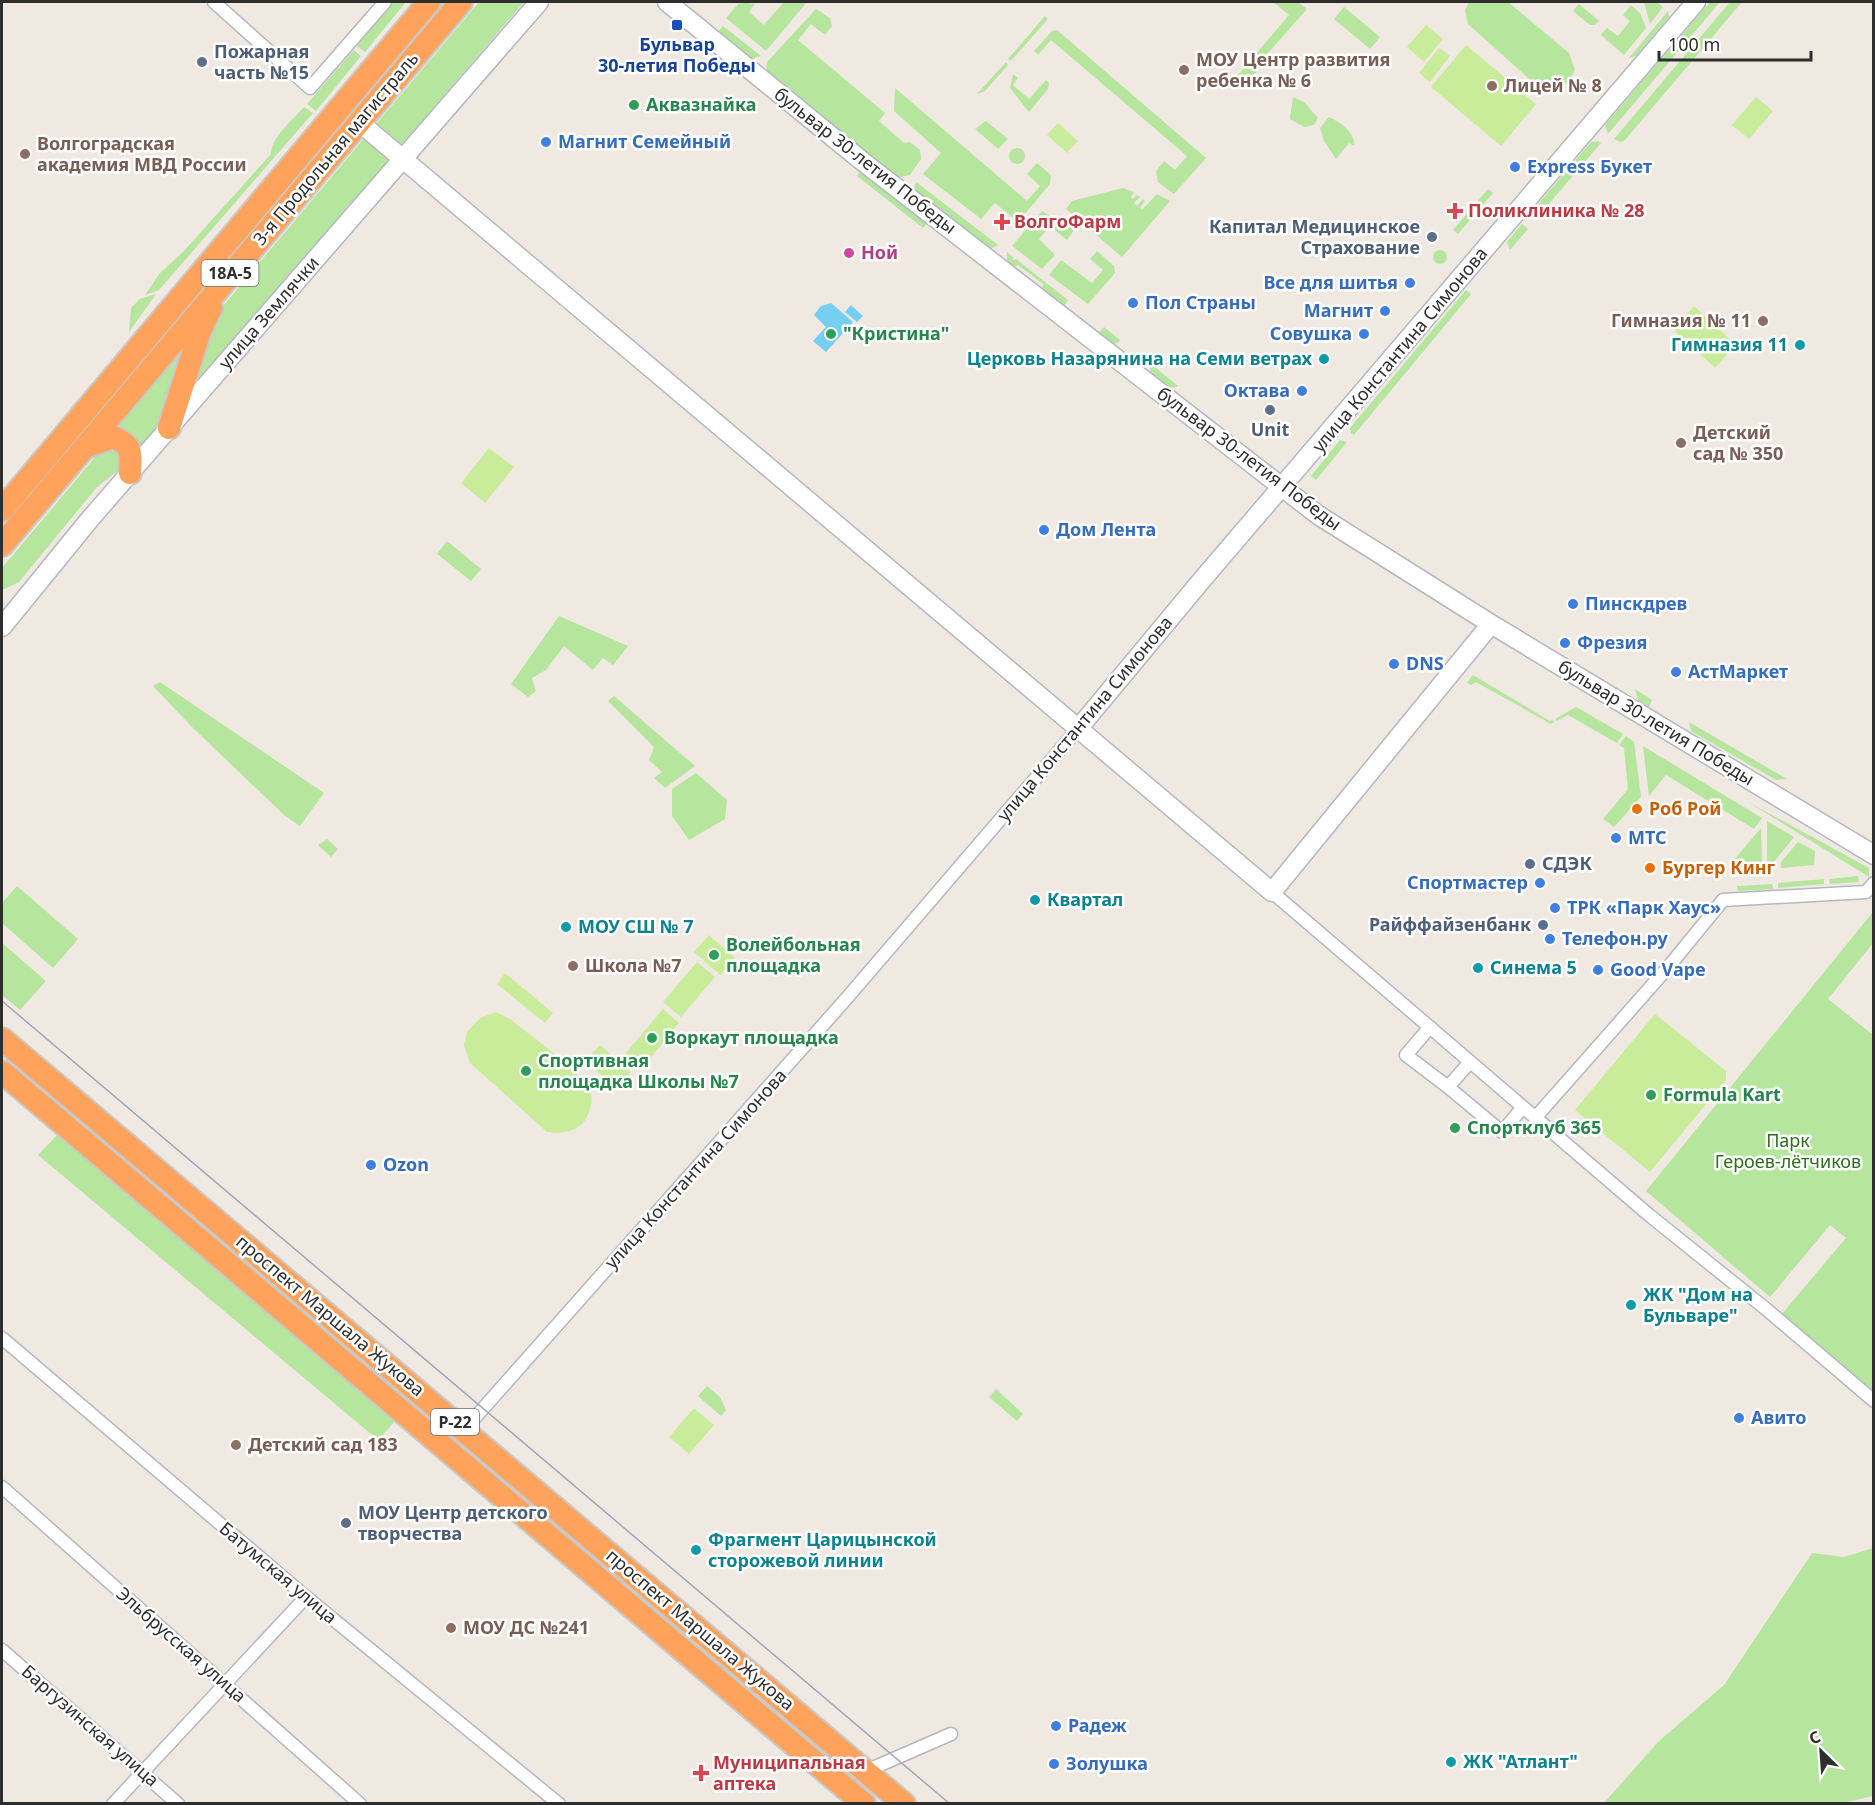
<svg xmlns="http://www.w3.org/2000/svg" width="1875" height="1805" font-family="'Noto Sans',sans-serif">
	<rect width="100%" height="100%" fill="#efe9e1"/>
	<path fill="#b6e59e" d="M393,2H406L365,52L357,46Z
		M443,2H452L2,529V524Z
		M479,2H524L193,389L206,326Z
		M740,2L755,4L749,12L764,25L784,2H807L766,51L726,18Z
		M1273,2H1298L1307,9L1259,63L1260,68L1240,90L1231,83L1289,15Z
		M1469,2H1508L1569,53L1575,70L1569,82L1550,90L1537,86L1468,24L1465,10Z
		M1644,2H1657L1663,7L1650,24Z
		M1710,2H1720L1608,134L1605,125Z
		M1730,2H1742L1625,140L1620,142L1614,139Z
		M1579,4L1599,21L1595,25H1590L1573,11Z
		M1631,5L1640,13L1646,28L1624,55L1601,35L1607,28L1618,36L1630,21L1623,15Z
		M1344,7L1380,37L1370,49L1334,19Z
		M816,9L830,18L832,26L825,35L811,24L798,40L885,113L879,121L904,143L910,142L920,150L921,159L910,175L898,178L766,71L767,62Z
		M1668,11L1669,17L1636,56L1629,58Z
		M1045,16L1048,19L1011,61L1008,59Z
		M723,26L761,56L751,59L718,32Z
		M1057,30L1206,158L1174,194L1158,182L1156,171L1164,161L1175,170L1187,156L1051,40L1038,55L1034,51L1052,31Z
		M354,50L361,56L316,111L307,104Z
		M1006,62L1008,65L985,91L977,94Z
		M1013,74L1018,78L1013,85L1029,99L1046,80L1049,83L1048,89L1029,112L1010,88Z
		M895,88L1027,201L1040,186L1027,174L1037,163L1051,175L1050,184L1018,222L995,203L981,219L923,174L941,153L894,111Z
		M1293,97L1304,102L1318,118L1314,125L1304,127L1290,119Z
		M304,107L313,113L159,290L145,295L160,273L183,252L271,154C271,137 293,120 304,107Z
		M1329,117C1340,122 1356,133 1354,146L1349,143L1336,159L1324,141L1320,128Z
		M986,121L1008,139L998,149L975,129Z
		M1597,141L1601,143L1535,220L1529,215L1591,142Z
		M1009 156a8 8 0 1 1 16 0a8 8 0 1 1-16 0Z
		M862,170L928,222L923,228L857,176Z
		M916,182L998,245L992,248L987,247L917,193L914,188Z
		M1123,188L1134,192L1131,197L1133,199L1137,195L1140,197L1134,203L1137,206L1143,199L1145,201L1140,207L1142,210L1157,194L1170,201L1122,257L1066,209L1072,201Z
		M1488,189L1493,193L1458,234L1453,230Z
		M1042,211L1056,219L1058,217L1074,230L1067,240L1050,226L1039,239L1055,255L1042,269L1012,246Z
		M1522,224L1528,229L1510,250L1507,242Z
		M1433 257a7 7 0 1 1 14 0a7 7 0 1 1-14 0Z
		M1097,251L1114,266L1115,273L1088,304L1049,275L1061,260L1092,283L1103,270L1090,259Z
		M1007,252L1013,257L1012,260L1016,259L1068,300L1064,306L1042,289L1043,284L1018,265L1013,267L1007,262Z
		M1466,290L1471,294L1354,435L1351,433L1350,428Z
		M156,294L129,332L131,308L140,299Z
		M1104,327L1120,340L1118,343L1113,344L1099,333Z
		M182,349L184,351L166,420L136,457L111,432Z
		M1151,364L1178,386L1169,389L1150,374Z
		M1340,440L1347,442L1316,480L1311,476Z
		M119,448L123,463L119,470L97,487L19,582L2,590V568L101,450Z
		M447,541L481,569L471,581L437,554Z
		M559,616L628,646L613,665L603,658L593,670L564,646L546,670L532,678L536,691L528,697L511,684Z
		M1473,675L1550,721L1553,720L1554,722L1551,724L1476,682L1471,685L1467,683Z
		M160,682L324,793L300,826L284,815L193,728L153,686Z
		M1635,689L1652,700L1649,707L1638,701Z
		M614,696L695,766L665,788L654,778L662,772L649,760L654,747L608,701Z
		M1576,707L1623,734L1617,743L1568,715L1557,721L1555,719Z
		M1689,722L1787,779L1776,780L1691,731Z
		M1626,736L1634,742L1641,797L1614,827L1603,819L1628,789L1624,748L1619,745Z
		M1643,746L1762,818L1754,829L1666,775L1649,796Z
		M696,773L727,800L725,819L689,840L672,816V789Z
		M1748,802L1869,868V877Z
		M1767,821L1794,837L1774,862L1773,868H1767Z
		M1761,828L1762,869L1735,871L1734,860Z
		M327,839L338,849L331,857L318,845Z
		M1798,842L1815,851L1814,865L1781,868V862Z
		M1858,876L1859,882L1830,884L1829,879Z
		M1824,879V884L1778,888V883Z
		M1772,884L1773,889L1738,891L1737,886Z
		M17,886L78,939L53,968L2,923V903Z
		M1873,912V943L1828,999L1873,1035V1392L1781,1315L1846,1238L1830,1225L1770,1297L1646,1191Z
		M2,943L46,981L20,1010L2,995Z
		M58,1134L396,1420L378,1440L38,1155Z
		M707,1386L720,1397L726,1410L721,1416L698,1396Z
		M996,1389L1023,1414L1017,1421L989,1397Z
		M1873,1548V1796L1838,1804L1604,1803L1658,1742L1724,1685L1812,1553L1844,1557Z"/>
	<path fill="#c9ec9a" d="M1426,25L1443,39L1424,62L1407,47Z
		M1466,45L1536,104L1501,146L1431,87Z
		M1439,48L1450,56L1430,82L1419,73Z
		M1756,97L1773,111L1749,139L1732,125Z
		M1058,123L1078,141L1067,153L1047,135Z
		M1694,306L1736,345L1715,368L1673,329Z
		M489,448L514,467L485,503L461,483Z
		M709,935L735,958L720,975L694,952Z
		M697,962L715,977L681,1017L663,1002Z
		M505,973L553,1013L545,1023L497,984Z
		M663,1009L679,1023L642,1068L625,1054Z
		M496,1012L510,1019C530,1035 583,1072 591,1094C593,1102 590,1110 587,1117C580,1132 562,1134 547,1132L470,1063L464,1045L467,1032L480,1018Z
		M1655,1014L1721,1067L1726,1071V1080L1650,1172L1575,1110Z
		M600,1045L631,1072L616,1088L585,1061Z
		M694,1408L714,1425L689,1454L669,1437Z"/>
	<path fill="#75cff0" d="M831,303L853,322L826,352L813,341L826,327L814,315L821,306Z
		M851,305L863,316L857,322L845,312Z"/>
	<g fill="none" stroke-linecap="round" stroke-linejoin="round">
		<g stroke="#b4b7c1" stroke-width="15">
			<path id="street" d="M214,2L310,88L385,2
				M1272,892L1649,1215L1766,1309L1874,1401
				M1430,1027L1406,1055L1448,1087
				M1470,1062L1448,1087L1502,1132L1523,1107
				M1535,1118L1670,965L1723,900L1866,892L1874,883
				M2,1338L306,1597L559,1804
				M464,1430L846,999L1078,729
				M2,1487L360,1804
				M2,1650L178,1804
				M866,1771L951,1734
				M113,1804L306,1597"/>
		</g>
		<g stroke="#b4b7c1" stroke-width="21">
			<path id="secondary" d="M667,2L862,161L1318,515L1491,624L1874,855
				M355,127H365L1272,892L1491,624
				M2,627L90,519L539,2
				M1078,729L1201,581L1696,2"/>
		</g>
		<g stroke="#c9c9c9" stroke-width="26">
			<path id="highway" d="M169,428L200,331L211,308
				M86,447L113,437C133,445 131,453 130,473
				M2,510L429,2
				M2,545L461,2
				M2,1039L904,1804
				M2,1072L864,1804"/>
		</g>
		<use href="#street" stroke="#fff" stroke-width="12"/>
		<use href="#secondary" stroke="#fff" stroke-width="18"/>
		<use href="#highway" stroke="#ffa35c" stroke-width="22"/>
		<path stroke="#a3a6b8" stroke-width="1.5" d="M2,1001L950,1804"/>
	</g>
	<rect fill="#1a4fb4" stroke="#fff" stroke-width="2" x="671" y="19" width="12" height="12" rx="3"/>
	<g fill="#5c6f8a" stroke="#fff" stroke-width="2">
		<circle cx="202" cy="62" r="6"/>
		<circle cx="1432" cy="237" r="6"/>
		<circle cx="1270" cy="410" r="6"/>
		<circle cx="1530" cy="864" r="6"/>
		<circle cx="1543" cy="925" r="6"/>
		<circle cx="346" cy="1523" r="6"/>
	</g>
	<g fill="#8d6e63" stroke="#fff" stroke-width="2">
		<circle cx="1184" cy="70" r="6"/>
		<circle cx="1492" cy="86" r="6"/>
		<circle cx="25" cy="154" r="6"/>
		<circle cx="1763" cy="321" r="6"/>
		<circle cx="1681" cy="443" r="6"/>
		<circle cx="573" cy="966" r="6"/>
		<circle cx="236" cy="1445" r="6"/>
		<circle cx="451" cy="1628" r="6"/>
	</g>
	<g fill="#2e9e5b" stroke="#fff" stroke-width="2">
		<circle cx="634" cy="105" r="6"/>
		<circle cx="831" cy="334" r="6"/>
		<circle cx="714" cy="955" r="6"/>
		<circle cx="652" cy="1038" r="6"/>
		<circle cx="526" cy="1071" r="6"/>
		<circle cx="1651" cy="1095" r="6"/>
		<circle cx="1455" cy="1128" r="6"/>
	</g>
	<g fill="#3f7fe0" stroke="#fff" stroke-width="2">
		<circle cx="546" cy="142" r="6"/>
		<circle cx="1515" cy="167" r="6"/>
		<circle cx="1410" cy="283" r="6"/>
		<circle cx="1133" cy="303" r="6"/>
		<circle cx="1385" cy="311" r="6"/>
		<circle cx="1364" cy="334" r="6"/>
		<circle cx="1302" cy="391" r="6"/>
		<circle cx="1044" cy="530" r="6"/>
		<circle cx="1573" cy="604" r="6"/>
		<circle cx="1565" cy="643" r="6"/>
		<circle cx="1394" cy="664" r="6"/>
		<circle cx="1676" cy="672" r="6"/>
		<circle cx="1616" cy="838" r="6"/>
		<circle cx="1540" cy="883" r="6"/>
		<circle cx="1555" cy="908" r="6"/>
		<circle cx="1550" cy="939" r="6"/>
		<circle cx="1598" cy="970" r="6"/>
		<circle cx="371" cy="1165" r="6"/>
		<circle cx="1739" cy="1418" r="6"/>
		<circle cx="1056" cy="1726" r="6"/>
		<circle cx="1054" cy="1764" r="6"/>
	</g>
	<g fill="#e0444e" stroke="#fff" stroke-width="2">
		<path d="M1452 202h6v6h6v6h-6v6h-6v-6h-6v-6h6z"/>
		<path d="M999 213h6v6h6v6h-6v6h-6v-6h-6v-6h6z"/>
		<path d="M698 1764h6v6h6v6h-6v6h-6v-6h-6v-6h6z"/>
	</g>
	<circle fill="#d1479c" stroke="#fff" stroke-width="2" cx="849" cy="253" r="6"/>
	<g fill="#0f9aa8" stroke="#fff" stroke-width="2">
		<circle cx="1800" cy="345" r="6"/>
		<circle cx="1324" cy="359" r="6"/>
		<circle cx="1035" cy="900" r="6"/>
		<circle cx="566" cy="927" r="6"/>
		<circle cx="1478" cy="968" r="6"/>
		<circle cx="1631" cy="1305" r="6"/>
		<circle cx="696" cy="1550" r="6"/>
		<circle cx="1451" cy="1762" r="6"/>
	</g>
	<g fill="#e8710a" stroke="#fff" stroke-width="2">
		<circle cx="1637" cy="809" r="6"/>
		<circle cx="1650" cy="868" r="6"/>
	</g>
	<g text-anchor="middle" stroke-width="5" stroke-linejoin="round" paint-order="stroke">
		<g fill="#fff" stroke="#6d6d6d" stroke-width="1.5">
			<rect x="201.5" y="260" width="57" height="26" rx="4.5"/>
			<rect x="431" y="1409" width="48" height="26" rx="4.5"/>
		</g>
		<g font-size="16" font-weight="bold" fill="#2e2e2e">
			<text x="230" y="279">18А-5</text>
			<text x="455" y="1428">Р-22</text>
		</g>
		<g font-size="18" font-weight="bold" fill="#164399" stroke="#fff">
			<text x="677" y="51">Бульвар<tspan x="677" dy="21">30-летия Победы</tspan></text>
		</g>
		<g font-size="18" font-weight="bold" fill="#4e5e75" stroke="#fff" text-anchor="start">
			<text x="214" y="58">Пожарная<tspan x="214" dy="21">часть №15</tspan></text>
			<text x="1420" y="233" text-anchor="end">Капитал Медицинское<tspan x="1420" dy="21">Страхование</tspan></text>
			<text x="1270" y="436" text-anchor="middle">Unit</text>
			<text x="1542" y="870">СДЭК</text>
			<text x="1531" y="931" text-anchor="end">Райффайзенбанк</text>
			<text x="358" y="1519">МОУ Центр детского<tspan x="358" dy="21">творчества</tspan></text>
		</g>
		<g font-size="18" font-weight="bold" fill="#785e54" stroke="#fff" text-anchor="start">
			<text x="1196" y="66">МОУ Центр развития<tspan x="1196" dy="21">ребенка № 6</tspan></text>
			<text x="1504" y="92">Лицей № 8</text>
			<text x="37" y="150">Волгоградская<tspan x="37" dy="21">академия МВД России</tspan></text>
			<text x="1751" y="327" text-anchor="end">Гимназия № 11</text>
			<text x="1693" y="439">Детский<tspan x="1693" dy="21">сад № 350</tspan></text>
			<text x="585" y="972">Школа №7</text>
			<text x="248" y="1451">Детский сад 183</text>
			<text x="463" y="1634">МОУ ДС №241</text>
		</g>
		<g font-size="18" font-weight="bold" fill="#27864d" stroke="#fff" text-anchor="start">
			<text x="646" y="111">Аквазнайка</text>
			<text x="843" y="340">"Кристина"</text>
			<text x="726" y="951">Волейбольная<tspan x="726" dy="21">площадка</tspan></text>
			<text x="664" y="1044">Воркаут площадка</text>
			<text x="538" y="1067">Спортивная<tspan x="538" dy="21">площадка Школы №7</tspan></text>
			<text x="1663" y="1101">Formula Kart</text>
			<text x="1467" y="1134">Спортклуб 365</text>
		</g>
		<g font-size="18" font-weight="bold" fill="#366cbe" stroke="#fff" text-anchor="start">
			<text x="558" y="148">Магнит Семейный</text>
			<text x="1527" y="173">Express Букет</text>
			<text x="1398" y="289" text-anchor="end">Все для шитья</text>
			<text x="1145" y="309">Пол Страны</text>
			<text x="1373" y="317" text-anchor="end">Магнит</text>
			<text x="1352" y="340" text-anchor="end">Совушка</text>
			<text x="1290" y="397" text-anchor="end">Октава</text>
			<text x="1056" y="536">Дом Лента</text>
			<text x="1585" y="610">Пинскдрев</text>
			<text x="1577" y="649">Фрезия</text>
			<text x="1406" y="670">DNS</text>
			<text x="1688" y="678">АстМаркет</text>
			<text x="1628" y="844">МТС</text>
			<text x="1528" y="889" text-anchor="end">Спортмастер</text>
			<text x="1567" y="914">ТРК «Парк Хаус»</text>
			<text x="1562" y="945">Телефон.ру</text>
			<text x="1610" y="976">Good Vape</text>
			<text x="383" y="1171">Ozon</text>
			<text x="1751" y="1424">Авито</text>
			<text x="1068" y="1732">Радеж</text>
			<text x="1066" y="1770">Золушка</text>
		</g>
		<g font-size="18" fill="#2e2e2e" stroke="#fff">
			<text transform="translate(336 149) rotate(-50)" y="6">3-я Продольная магистраль</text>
			<text transform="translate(865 161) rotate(38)" y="6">бульвар 30-летия Победы</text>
			<text transform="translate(269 313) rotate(-49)" y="6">улица Землячки</text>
			<text transform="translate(1400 350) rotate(-50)" y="6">улица Константина Симонова</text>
			<text transform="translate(1249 459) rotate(37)" y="6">бульвар 30-летия Победы</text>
			<text transform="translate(1085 719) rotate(-50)" y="6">улица Константина Симонова</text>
			<text transform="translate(1656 723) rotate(31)" y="6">бульвар 30-летия Победы</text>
			<text transform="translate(696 1169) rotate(-48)" y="6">улица Константина Симонова</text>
			<text transform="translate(330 1316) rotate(40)" y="6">проспект Маршала Жукова</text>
			<text transform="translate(278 1573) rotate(40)" y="6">Батумская улица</text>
			<text transform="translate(700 1630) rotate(40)" y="6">проспект Маршала Жукова</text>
			<text transform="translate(181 1645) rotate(41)" y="6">Эльбрусская улица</text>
			<text transform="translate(90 1726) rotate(41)" y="6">Баргузинская улица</text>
		</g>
		<g font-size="18" font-weight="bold" fill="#be3a42" stroke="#fff" text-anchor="start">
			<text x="1468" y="217">Поликлиника № 28</text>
			<text x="1014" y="228">ВолгоФарм</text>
			<text x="713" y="1769">Муниципальная<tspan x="713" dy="21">аптека</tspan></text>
		</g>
		<g font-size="18" font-weight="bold" fill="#b23c85" stroke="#fff" text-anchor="start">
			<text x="861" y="259">Ной</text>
		</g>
		<g font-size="18" font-weight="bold" fill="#0d838f" stroke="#fff" text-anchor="start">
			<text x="1788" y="351" text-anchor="end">Гимназия 11</text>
			<text x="1312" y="365" text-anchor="end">Церковь Назарянина на Семи ветрах</text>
			<text x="1047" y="906">Квартал</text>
			<text x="578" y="933">МОУ СШ № 7</text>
			<text x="1490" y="974">Синема 5</text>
			<text x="1643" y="1301">ЖК "Дом на<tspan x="1643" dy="21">Бульваре"</tspan></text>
			<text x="708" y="1546">Фрагмент Царицынской<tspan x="708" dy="21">сторожевой линии</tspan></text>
			<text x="1463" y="1768">ЖК "Атлант"</text>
		</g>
		<g font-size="18" font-weight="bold" fill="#c56008" stroke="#fff" text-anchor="start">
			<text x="1649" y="815">Роб Рой</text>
			<text x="1662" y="874">Бургер Кинг</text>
		</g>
		<g font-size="18" fill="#2c6e1b" stroke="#fff">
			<text x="1788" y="1147">Парк<tspan x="1788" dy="21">Героев-лётчиков</tspan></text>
		</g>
	</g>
	<rect width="1875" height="1805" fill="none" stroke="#2e2e2e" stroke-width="6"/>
	<g transform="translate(1821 1751) rotate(335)" stroke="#ffffff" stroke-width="4.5" paint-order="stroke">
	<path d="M0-4.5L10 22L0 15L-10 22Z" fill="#2e2e2e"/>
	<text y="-9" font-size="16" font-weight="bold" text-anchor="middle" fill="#2e2e2e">С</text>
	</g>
	<path d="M1659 51v9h152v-9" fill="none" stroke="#2e2e2e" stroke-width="3"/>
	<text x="1668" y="51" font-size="18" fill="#2e2e2e" stroke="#ffffff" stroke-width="4.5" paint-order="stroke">100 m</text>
</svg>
